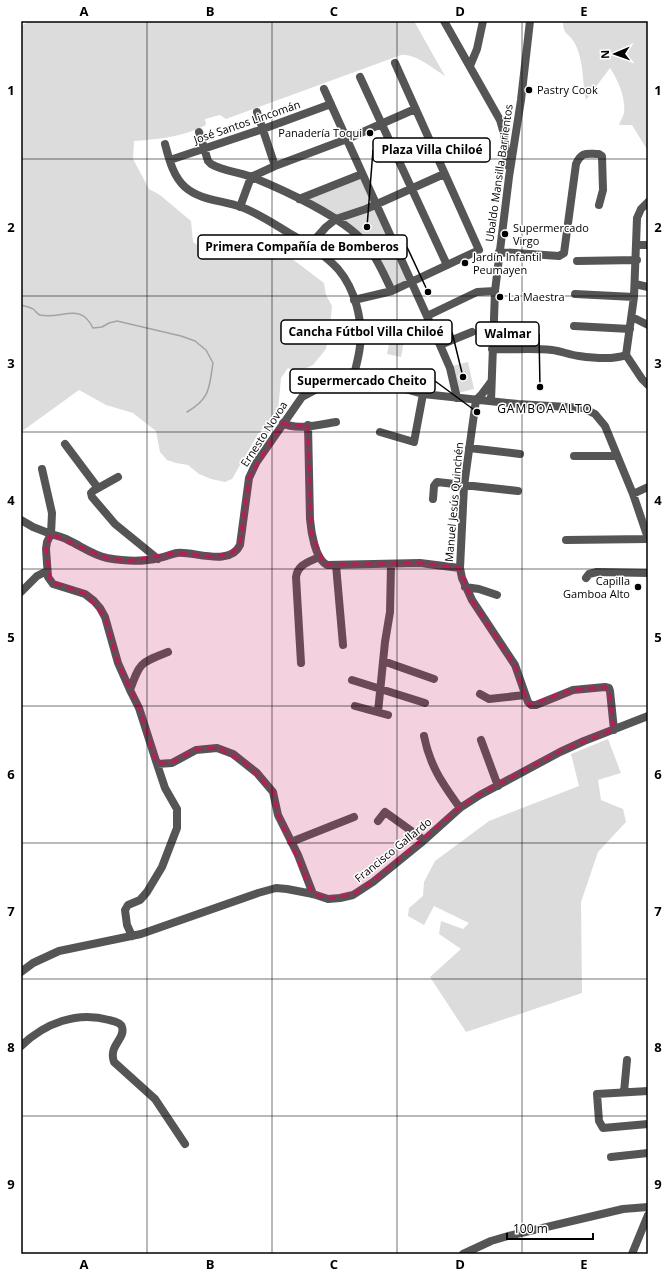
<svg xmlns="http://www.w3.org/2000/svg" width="669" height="1275" font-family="'Open Sans',sans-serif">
	<rect width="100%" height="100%" fill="#fff"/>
	<path fill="#dcdcdc" d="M30,21H414L445,76C433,69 415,53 401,55L226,119L220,115L205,119L206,125C183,137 160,139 134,141L133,159L149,189L160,195L191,221L193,242L208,252L261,244L283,252L324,283L326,295L332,306L330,329L326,349L313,365L296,373L288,368L281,378L278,411L258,434L232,479L225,482L211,479L199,474L188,465L176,463L167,460L160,452L156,431L133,413L106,405L79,390L21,432V26Z
		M563,21H648V151L632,125H619C620,121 623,117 624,113C626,98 618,80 610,68L586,100C582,81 584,59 574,42C568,32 563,35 563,21Z
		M361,175L410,282L393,290L368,246L301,199Z
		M392,328L406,331L401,357L387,354Z
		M468,362L474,389L458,393L452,366Z
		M608,739L621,773L598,780L601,800L623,809L626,822L598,852L581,902L582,993L466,1032L430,977L461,949L439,934L441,921L463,929L469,923L434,906L424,925L408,916L409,908L423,896L424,882L435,861L489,821L579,786L571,754Z"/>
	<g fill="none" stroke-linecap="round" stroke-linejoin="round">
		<path stroke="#a3a3a3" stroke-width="1.5" d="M21,305C25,306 30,307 33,309C36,311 37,314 40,315C61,320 80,301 93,328L102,327L109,323L117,321L181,336L195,341L206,350L213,363C209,387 211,398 187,412"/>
		<path stroke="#555" stroke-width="8" d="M444,21L500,120L504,134L507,165
			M470,66L477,49L483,21
			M360,77L447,265
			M324,89L440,345L450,368L457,398
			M257,112L275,166
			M199,132L208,161L211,164C223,171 238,172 252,177C284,190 343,217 365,243C377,257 384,275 392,291
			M165,144C169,159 173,176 185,187C201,201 222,200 241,207C258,213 274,224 289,233C307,243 324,254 338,269C355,289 363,320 360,346C359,356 356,366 354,375
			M170,160L263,129L331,104
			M299,199L362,174
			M240,207L251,177L275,166L347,139L415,109
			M310,245L326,227L336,219L366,209L444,174
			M637,245H648
			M499,252L559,256L564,253L576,164C582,151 587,154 599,154L602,156L603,190L599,205
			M577,261L637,260
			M635,284L648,287
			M575,294L634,297
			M354,300L392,291L479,250L395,63
			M427,316L477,292L495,291
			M632,317L648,325
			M574,326L630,329
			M440,345L472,332
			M492,349C512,350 532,348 552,350C561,351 570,355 579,356C593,358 613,360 626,355
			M626,355L634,297L637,218L641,209L648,202
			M626,355L642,379L648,385
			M476,400L464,486L460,568L462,578L472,600L515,665L528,702L531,705H536L573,690L605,687L609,688L610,691L614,730
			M476,400L482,394L491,382
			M491,401L495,291L509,177L521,100L530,21
			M283,423C296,431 322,424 336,422
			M308,425L310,519C311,531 315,559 327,565L420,563L460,568
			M380,432L414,442L423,394
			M65,444L98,488
			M469,448L520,454
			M574,456H617
			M118,477L93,491L91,493L92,497L115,524L158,559
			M633,494L648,487
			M433,499L434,486L437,482L518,491
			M21,520L33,527L51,534L52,513L42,469
			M566,540L648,539
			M336,565L343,645
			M586,578L589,574L597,572L648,573
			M465,587L479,589L497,595
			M21,592L37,576L47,571
			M168,652C140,663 140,662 130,690L139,708L157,764L172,763L196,750L217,748L233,754L257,773L273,792L278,815L298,855L313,894
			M383,661L434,679
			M301,663L296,577C298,564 309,562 319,557
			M352,680L425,703
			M130,690L118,663L105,617L100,608L94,601L85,594L53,584L48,577L46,549L47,542L51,534C57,536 63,537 68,540C81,546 93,555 107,558C124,561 143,562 159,558C165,557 171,554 177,553C194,551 230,567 240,545L249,478L256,463L302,397L343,375H354L423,394L518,404L583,408L595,414L605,426L633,494L648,538
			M480,694L489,699L525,695
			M355,706L388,715
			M378,712L385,642L390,612L391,565
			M424,736C430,766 442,783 460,808
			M481,740L498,786
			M378,821L385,812L424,840
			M291,842L354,817
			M132,936L127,925L125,910L128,905L140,900L147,892L162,867L177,828V809L165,788L157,764
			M21,972L33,963L59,951L141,934L258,893L276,888L287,889L313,894L328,899L340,898L353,895L373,882L421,843L460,808L480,795L560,752L584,741L648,716
			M21,1046C45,1023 77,1011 109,1020C114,1021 121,1023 122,1027C126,1039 108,1045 114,1062L155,1099L185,1144
			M648,1091L597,1094L599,1121L603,1128L648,1124
			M624,1092L627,1060
			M611,1157L648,1153
			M463,1254L491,1241L508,1236L623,1209L648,1207
			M632,1254L648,1215"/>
	</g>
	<path fill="#c2185b" fill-opacity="0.2" stroke="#c2185b" stroke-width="3" stroke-dasharray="8 5" stroke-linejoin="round" d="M283,423L291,426L308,425L312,534L325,565L420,563L460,568L472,600L515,665L529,705L573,690L605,687L610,691L614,730L560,752L480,795L460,808L373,882L353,895L328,899L313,894L278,815L273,792L245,763L217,748L196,750L172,763L157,764L139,708L118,663L105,617L85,594L51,582L46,549L51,534L106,558L130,561L176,553L214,557L232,553L240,545L249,478Z"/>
	<path fill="none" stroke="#000" stroke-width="1" stroke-opacity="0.55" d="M147,21V1254M272,21V1254M397,21V1254M522,21V1254M21,159H648M21,296H648M21,432H648M21,569H648M21,706H648M21,843H648M21,979H648M21,1116H648"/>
	<g fill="#000" stroke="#fff" stroke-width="1.5">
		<circle cx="529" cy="90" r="4"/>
		<circle cx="370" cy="133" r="4"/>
		<circle cx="505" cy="234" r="4"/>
		<circle cx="465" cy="263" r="4"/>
		<circle cx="500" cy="297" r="4"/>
		<circle cx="638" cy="587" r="4"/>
	</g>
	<g text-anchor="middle" stroke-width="3" stroke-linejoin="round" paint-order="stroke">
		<g font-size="11" fill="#000" stroke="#fff" text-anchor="start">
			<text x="537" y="94">Pastry Cook</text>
			<text x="362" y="137" text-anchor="end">Panadería Toqui</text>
			<text x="513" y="232">Supermercado<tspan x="513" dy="13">Virgo</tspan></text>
			<text x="473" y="261">Jardín Infantil<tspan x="473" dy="13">Peumayen</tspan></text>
			<text x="508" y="301">La Maestra</text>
			<text x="630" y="585" text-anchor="end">Capilla<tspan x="630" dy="13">Gamboa Alto</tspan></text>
		</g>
		<g font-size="11" fill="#000" stroke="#fff">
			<text transform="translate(247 122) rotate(-19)" y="4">José Santos Lincomán</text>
			<text transform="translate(499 173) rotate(-82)" y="4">Ubaldo Mansilla Barrientos</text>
			<text transform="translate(264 434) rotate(-57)" y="4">Ernesto Novoa</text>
			<text transform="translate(454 502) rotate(-85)" y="4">Manuel Jesús Quinchén</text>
			<text transform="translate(393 850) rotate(-39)" y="4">Francisco Gallardo</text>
		</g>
		<g font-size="12" letter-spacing="1" fill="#000" stroke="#fff">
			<text x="545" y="413">GAMBOA ALTO</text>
		</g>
	</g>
	<path fill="none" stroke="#000" stroke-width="1.5" d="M367 227L373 150M428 292L407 247M463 377L452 332M540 387L539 334M477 412L435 381"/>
	<g fill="#000" stroke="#fff" stroke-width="1.5">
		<circle cx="367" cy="227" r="4"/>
		<circle cx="428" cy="292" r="4"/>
		<circle cx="463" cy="377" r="4"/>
		<circle cx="540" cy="387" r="4"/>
		<circle cx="477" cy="412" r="4"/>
	</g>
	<g fill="#fff" stroke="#000" stroke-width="1.5">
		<rect x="373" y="138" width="117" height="24" rx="4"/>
		<rect x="198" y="235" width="209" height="24" rx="4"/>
		<rect x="281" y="320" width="171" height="24" rx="4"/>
		<rect x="476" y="322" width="63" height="24" rx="4"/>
		<rect x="290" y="369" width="145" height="24" rx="4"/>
	</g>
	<g font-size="12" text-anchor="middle" font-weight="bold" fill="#000">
		<text x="432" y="154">Plaza Villa Chiloé</text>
		<text x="302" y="251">Primera Compañía de Bomberos</text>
		<text x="366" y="336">Cancha Fútbol Villa Chiloé</text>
		<text x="508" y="338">Walmar</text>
		<text x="362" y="385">Supermercado Cheito</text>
	</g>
	<rect width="669" height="1275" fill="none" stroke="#ffffff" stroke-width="44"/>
	<g transform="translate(615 54) rotate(268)" stroke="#ffffff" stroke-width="3" paint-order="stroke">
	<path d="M0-3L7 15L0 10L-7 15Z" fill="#000000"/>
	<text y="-6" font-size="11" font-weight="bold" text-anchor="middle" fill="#000000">N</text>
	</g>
	<path d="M507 1233v6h86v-6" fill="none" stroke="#000000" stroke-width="2"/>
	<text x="513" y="1233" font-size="12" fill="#000000" stroke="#ffffff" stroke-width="3" paint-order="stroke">100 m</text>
	<rect x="22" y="22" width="625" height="1231" fill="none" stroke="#000" stroke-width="1.5"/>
	<g font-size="13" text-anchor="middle" font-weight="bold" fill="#000">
		<text x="84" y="16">A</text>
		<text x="210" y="16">B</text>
		<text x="334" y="16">C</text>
		<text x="460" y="16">D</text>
		<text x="584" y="16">E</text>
		<text x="11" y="95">1</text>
		<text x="658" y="95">1</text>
		<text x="11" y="232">2</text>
		<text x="658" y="232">2</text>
		<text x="11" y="368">3</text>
		<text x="658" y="368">3</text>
		<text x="11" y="505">4</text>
		<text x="658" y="505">4</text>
		<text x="11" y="642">5</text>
		<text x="658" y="642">5</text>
		<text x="11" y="779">6</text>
		<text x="658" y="779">6</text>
		<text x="11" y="916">7</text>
		<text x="658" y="916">7</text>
		<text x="11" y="1052">8</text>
		<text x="658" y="1052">8</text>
		<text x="11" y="1189">9</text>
		<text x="658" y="1189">9</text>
		<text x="84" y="1269">A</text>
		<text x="210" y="1269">B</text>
		<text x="334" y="1269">C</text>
		<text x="460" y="1269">D</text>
		<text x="584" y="1269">E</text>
	</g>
</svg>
